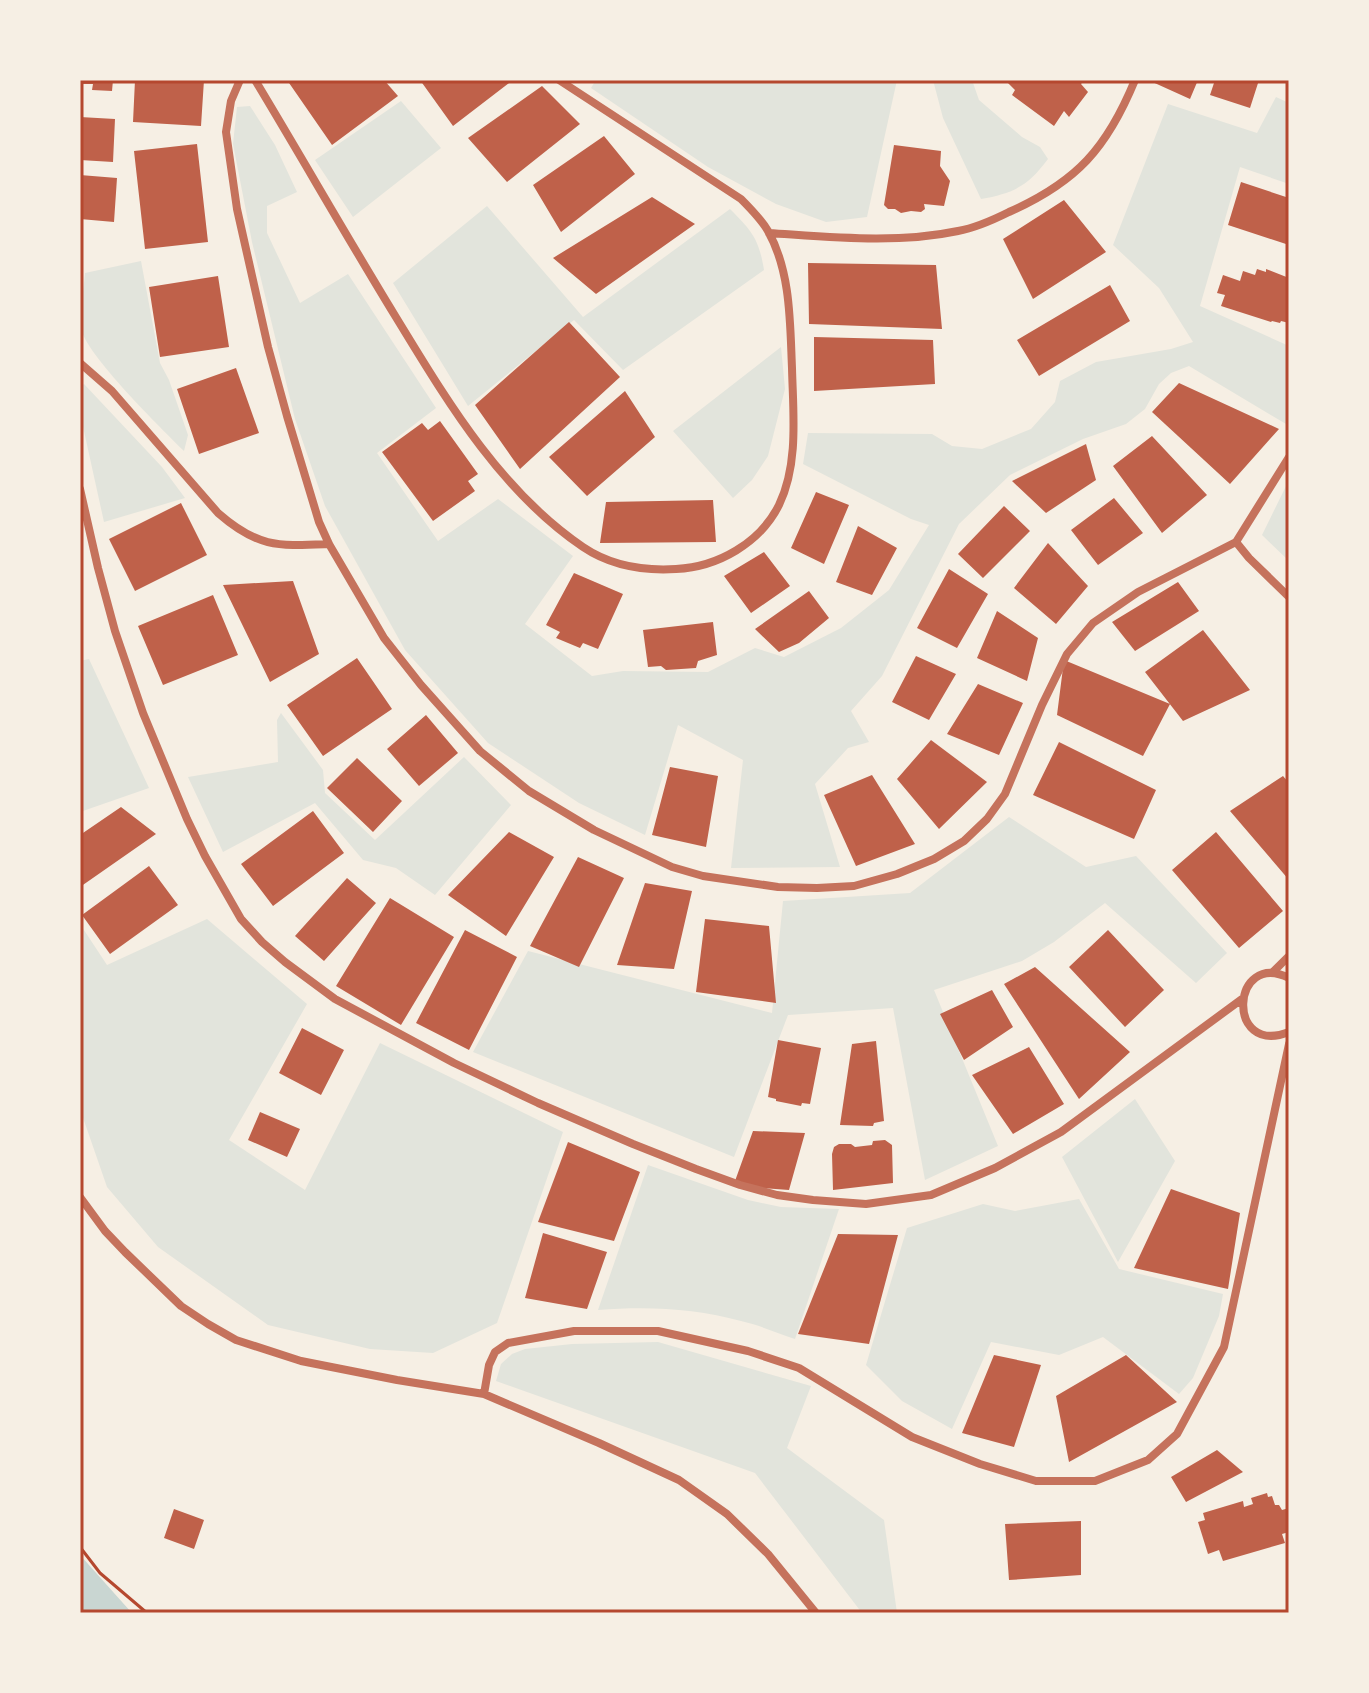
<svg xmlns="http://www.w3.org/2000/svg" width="1369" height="1693" font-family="'Noto Sans',sans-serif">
	<rect width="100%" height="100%" fill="#f6efe4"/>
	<path fill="#e2e4dc" d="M596,80H897L867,217L826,222L776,204L708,167L591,88Z
		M933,80H972L979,100L1022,137L1040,147L1048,159C1028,186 1014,193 981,199L943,118Z
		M1276,97L1289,103V184L1240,167L1200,306L1289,346V418L1286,424L1189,366L1171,373L1159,384L1145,409L1126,424L1083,439L1010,475L959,524L882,676L851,711L869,742L848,748L815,784L840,867L731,868L743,760L678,725L645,835L579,803L488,743L405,650L325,506L295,419L252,242L233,144L237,107L250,106L275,145L297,192L267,206V233L300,303L348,274L436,408L377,453L438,541L498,499L573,556L525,624L592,676L623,671L708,672L755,648L784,657L841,628L889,590L929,525L911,519L803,464L808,433L932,434L952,446L982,449L1031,429L1055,402L1060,381L1096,362L1171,349L1193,342L1159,288L1113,245L1168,104L1257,133Z
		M401,101L441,148L353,217L315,160Z
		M487,206L583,317L730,209C752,231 759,239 764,270L623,370L574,320L468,406L393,283Z
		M141,261L160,363L169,380L188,435L184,451C163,430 85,354 81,328C79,314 84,288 85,273Z
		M781,347L785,389L768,456L752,480L733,498L673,431Z
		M84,384L162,467L185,498L104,522L80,413V387Z
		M1289,480V561L1262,535Z
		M89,659L149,788L80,812V661Z
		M281,713L323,770L325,793L375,840L464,757L511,805L435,895L396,868L363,860L315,803L223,852L188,777L278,762L277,720Z
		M1009,817L1086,867L1136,856L1227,953L1196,983L1105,903L1054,942L1022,961L934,990L998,1146L925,1180L893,1008L788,1015L734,1157L473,1052L528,951L772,1013L783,901L910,893Z
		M207,919L307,1004L229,1140L305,1190L380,1043L563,1132L497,1323L433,1353L370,1349L268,1325L158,1247L107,1187L80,1109V924L107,965Z
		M1135,1099L1175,1161L1118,1262L1062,1157Z
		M648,1165L748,1200L781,1207L839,1209L795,1339C777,1333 759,1325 741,1321C695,1308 646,1306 598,1310Z
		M1079,1199L1119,1269L1223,1294L1219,1316L1193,1378L1179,1394L1103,1337L1059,1355L991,1342L952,1429L902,1401L866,1365L907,1228L983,1204L1015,1211Z
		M658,1342L811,1386L787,1448L884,1520L897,1613H862L755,1473L496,1381L501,1364L512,1354L525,1349L572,1344Z"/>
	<path fill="#c9d6d2" d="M80,1555L131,1612L132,1613H80Z"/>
	<path fill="#bf614a" d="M80,80H113L112,91L92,90L93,84H80Z
		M135,80H204L201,126L133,122Z
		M287,80H384L398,96L332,145Z
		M420,80H513L453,126Z
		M1005,80H1084L1081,84L1088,92L1069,117L1064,111L1054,126L1012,95L1015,90Z
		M1148,80H1198L1190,99Z
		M1215,80H1259L1250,108L1210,95Z
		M542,86L580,124L507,182L468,138Z
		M80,117L115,119L113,162L80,160Z
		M604,136L635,174L561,232L533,185Z
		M197,144L208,242L145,249L134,151Z
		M894,145L941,151L940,166L950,181L944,206L924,204L925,209L921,212L911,211L901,213L895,209H888L884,205Z
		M80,175L117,178L114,222L80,219Z
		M1241,182L1289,198V245L1228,225Z
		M652,197L695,224L596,294L553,258Z
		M1064,200L1106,252L1033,299L1003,239Z
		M808,263L936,265L942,329L809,324Z
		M1257,269L1266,272V269L1289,278V323L1281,321L1280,323L1272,321L1271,322L1221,306L1225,295L1217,293L1223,275L1240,281L1243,271L1255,275Z
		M218,276L229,347L160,357L149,287Z
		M1110,285L1130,321L1039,376L1017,340Z
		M569,322L620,377L520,469L475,405Z
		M814,337L933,340L935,384L814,391Z
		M236,368L259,433L199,454L177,389Z
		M1179,383L1279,429L1230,484L1152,412Z
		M625,391L655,437L587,496L549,457Z
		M440,421L478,474L468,481L475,491L433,521L382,452L422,423L428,430Z
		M1152,436L1207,495L1162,533L1113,466Z
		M1086,444L1096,480L1046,513L1012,481Z
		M816,492L849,505L824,564L791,548Z
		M1114,498L1143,533L1098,565L1071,530Z
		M713,500L716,542L600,543L606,502Z
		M181,503L207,555L135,591L109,539Z
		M1004,506L1030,531L983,578L958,554Z
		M858,526L897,548L872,595L836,582Z
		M1048,543L1088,586L1056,624L1014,588Z
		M764,552L790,586L751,613L724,576Z
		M949,569L988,594L957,648L917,628Z
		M574,573L623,594L598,649L583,643L580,648L556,638L560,632L546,625Z
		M293,581L319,654L270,682L223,585Z
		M1178,582L1199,611L1135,651L1112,622Z
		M809,591L829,618L799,643L779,652L755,629Z
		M213,595L238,655L163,685L138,626Z
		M997,611L1038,638L1027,681L977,658Z
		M713,622L717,655L698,661L696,668L666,670L661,666L648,667L643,630Z
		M1203,630L1250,690L1183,721L1145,672Z
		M916,656L956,674L929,720L892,702Z
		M357,658L392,709L323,756L287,705Z
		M1064,660L1170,704L1143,756L1057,715Z
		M978,684L1023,703L999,755L947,734Z
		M426,715L458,753L419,786L387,749Z
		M931,740L987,782L939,829L897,779Z
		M1059,742L1156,790L1134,839L1033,795Z
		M357,758L402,801L373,832L327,788Z
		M670,767L718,776L706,847L652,835Z
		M872,775L915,844L856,866L824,795Z
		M1283,776L1289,783V880L1230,811Z
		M121,807L156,834L80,887V835Z
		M313,811L344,853L273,906L241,864Z
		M509,832L554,857L506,936L448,895Z
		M1216,832L1283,911L1239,948L1172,870Z
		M578,857L624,878L579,967L530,946Z
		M149,866L178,905L110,954L82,915Z
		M347,878L376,903L324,961L295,936Z
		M645,883L692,891L674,969L617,965Z
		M390,898L454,937L401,1025L336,986Z
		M705,919L769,926L776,1003L696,992Z
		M465,930L517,957L469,1050L416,1023Z
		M1108,930L1164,990L1125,1027L1069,967Z
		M1035,967L1130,1052L1079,1099L1004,984Z
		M992,990L1013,1027L964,1060L940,1014Z
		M302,1028L344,1050L321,1095L279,1073Z
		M778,1040L821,1048L810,1104L802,1103L801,1106L776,1101V1099L768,1097Z
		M876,1041L884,1121L874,1123L873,1126L840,1125L852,1044Z
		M1029,1047L1064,1104L1013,1134L972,1075Z
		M260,1112L300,1129L287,1157L248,1140Z
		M753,1131L805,1133L789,1190L761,1188L735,1181Z
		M885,1140L892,1145L893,1183L833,1190L832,1154L834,1147L839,1144H851L855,1147L872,1145L873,1141Z
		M568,1142L640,1172L614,1241L538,1222Z
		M1171,1189L1240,1213L1228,1289L1134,1268Z
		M543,1233L607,1252L587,1309L525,1298Z
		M838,1234L898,1235L869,1344L798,1334Z
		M994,1355L1041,1365L1014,1447L962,1433Z
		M1126,1355L1177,1402L1069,1462L1056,1396Z
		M1217,1450L1243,1472L1186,1502L1171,1477Z
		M1267,1493L1268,1497L1272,1496L1275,1505H1279L1282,1510L1289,1508V1532L1282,1534L1285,1543L1223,1561L1219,1550L1208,1554L1198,1522L1205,1520L1203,1513L1243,1501L1244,1507L1253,1504L1251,1498Z
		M174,1509L204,1520L194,1549L164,1538Z
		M1081,1521V1575L1009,1580L1005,1524Z"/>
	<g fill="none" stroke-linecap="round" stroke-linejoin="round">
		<path stroke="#b5482f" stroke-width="3" d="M80,1547L100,1573L147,1613"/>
		<path stroke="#c5725c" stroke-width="8" d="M240,80L231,101L226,132L237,209L268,347L287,416L319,522L329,544L384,638L421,685L480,751L529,791L594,830L672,867L703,876L778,887L817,888L854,886L897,874L934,859L964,841L987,819L1005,794L1042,705L1067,654L1093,623L1138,592L1236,542L1289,457
			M255,80C302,158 347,237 394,314C446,399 499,490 583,547C611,566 643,571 676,569C718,567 760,543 779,505C799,464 793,412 792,368C790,323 791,272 768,231C761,219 751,209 741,199L559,80
			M769,233C831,237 897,244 958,231C975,228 993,220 1009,212C1077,182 1107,148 1135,80
			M80,363L112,391L218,513C258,548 278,546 329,544
			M80,489L98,568L115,631L143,713L187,819L205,856L241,919L262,942L285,962L335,999L454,1063L538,1103L633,1144L696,1169L740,1185L777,1195L813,1200L866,1204L931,1195L995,1168L1061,1132L1242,999
			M1236,542L1249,558L1289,597
			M1272,973L1289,956
			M1289,978C1231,949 1225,1057 1289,1032
			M80,1197L105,1231L125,1252L181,1306L208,1324L236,1340L301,1361L397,1380L484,1394L599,1443L679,1480L727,1514L768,1554L816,1613
			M484,1394L489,1365L495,1352L508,1343L574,1331H658L748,1351L799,1368L912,1437L980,1464L1036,1481H1095L1148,1460L1177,1434L1224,1347L1289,1044"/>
	</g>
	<rect width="1369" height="1693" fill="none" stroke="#f6efe4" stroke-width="164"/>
	<rect x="82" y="82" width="1205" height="1529" fill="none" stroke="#b5482f" stroke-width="3"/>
</svg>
